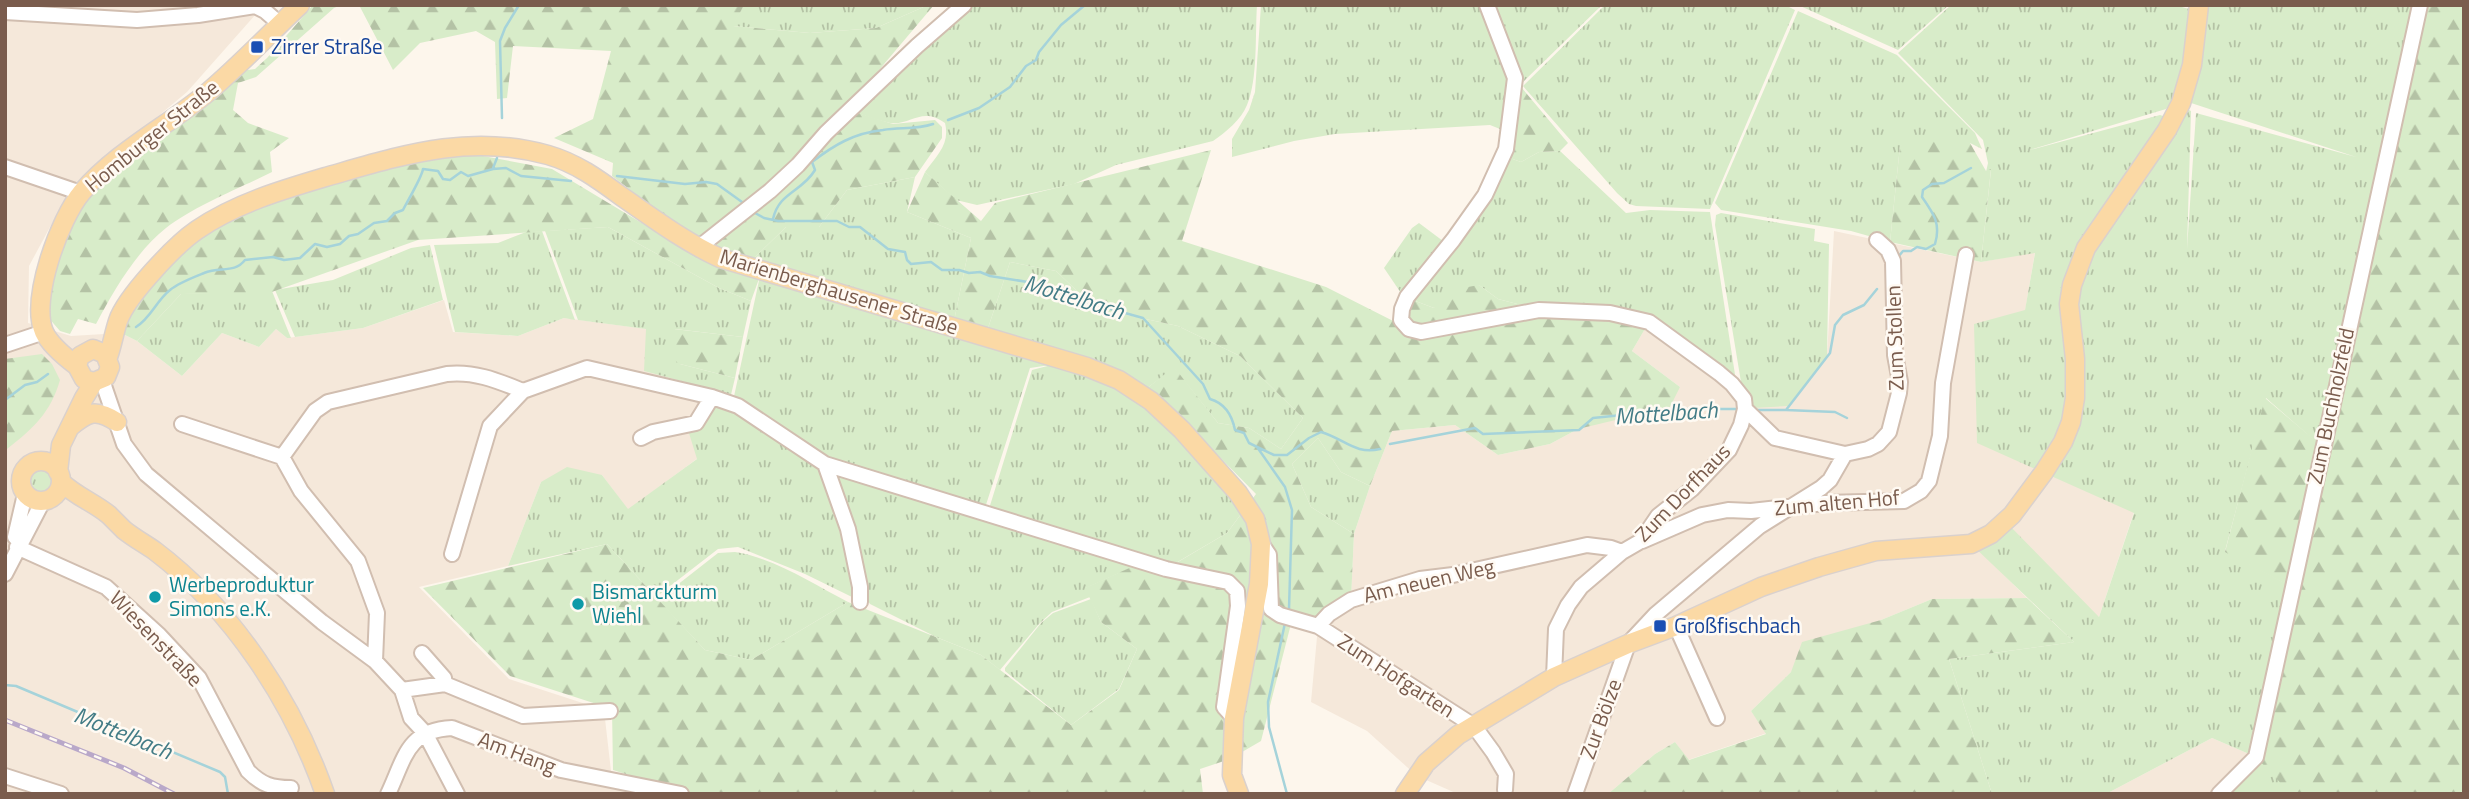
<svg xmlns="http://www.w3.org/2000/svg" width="2469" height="799" font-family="'Titillium Web',sans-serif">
	<defs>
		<pattern id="grass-tufts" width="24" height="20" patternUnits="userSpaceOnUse" patternTransform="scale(1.75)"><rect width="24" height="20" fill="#d8ecc9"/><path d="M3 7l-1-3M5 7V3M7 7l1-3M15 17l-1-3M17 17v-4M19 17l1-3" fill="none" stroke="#b4c2a5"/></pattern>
		<pattern id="forest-firs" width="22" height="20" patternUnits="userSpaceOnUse" patternTransform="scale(1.75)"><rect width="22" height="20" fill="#d8ecc9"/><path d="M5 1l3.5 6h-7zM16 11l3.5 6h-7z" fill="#b4c2a5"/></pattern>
	</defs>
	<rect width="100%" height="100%" fill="#fdf6ec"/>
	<path fill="#f5e8da" d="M5,5H264L187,92L70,190L29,266L28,323L71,336L121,333L137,341L182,376L222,333L259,347L276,329L287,338L363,328L444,300L453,332L518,336L564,318L647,329L645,371L723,392L698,425V458L628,510L602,475L541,482L508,566L419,587L509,679L604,710L611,771L667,794H5Z
		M1834,231L1981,262L2035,252L2025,311L2044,472L2134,512L2099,617L2003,574L2027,598L1932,599L1881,620L1791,672L1751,711L1767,733L1688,760L1675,742L1655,754L1608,794H1458L1417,776L1367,731L1311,702L1318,626L1351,599L1354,534L1370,486L1392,431L1455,425L1498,455L1550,444L1578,429L1680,387L1632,351L1649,322L1744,399L1827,356Z
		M2212,738L2256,757L2219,794H2106Z"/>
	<path fill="url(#grass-tufts)" d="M744,5H928L876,28L810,33L732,26Z
		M967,5H1257C1255,34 1258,79 1247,105C1241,120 1226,132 1213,141L1116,165L1074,184L977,205L956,200L925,172C938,154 950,144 945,123C921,106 911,126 890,123C877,120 864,115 852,111Z
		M1261,5H1484L1511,82L1507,125L1500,129L1490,125L1335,134L1294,141L1232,157V139L1249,110L1255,92Z
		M1490,5H1602L1523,82L1518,79Z
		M1605,5H1785L1795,10L1710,209L1636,206L1629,204L1617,193L1523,86Z
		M1798,5H1949L1898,50Z
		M1951,5H2175L2189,9C2187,38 2187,87 2166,109L2026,151L2160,115L2166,117L2185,108L2191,111L2187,249L2196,113L2356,157L2188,102L2205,5H2415L2323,448L2266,398L2225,551L2294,588L2291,794H2219L2256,757L2212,738L2106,794H1992L1949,659L2074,642L1971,544L2005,521L2099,617L2134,513L1977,443L1974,324L2025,310L2035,253L1981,262L1991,170L1986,172L1988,163L1983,140L1898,53Z
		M1798,11L1897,55L1975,133L1982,149L1970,143L1900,146L1890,242L1851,231L1721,210L1715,203Z
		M1560,151L1626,213L1650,210L1710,212L1736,381L1624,310L1587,305L1525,306L1498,299L1479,285L1434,308L1410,299L1507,157L1521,162L1539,152Z
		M915,177L907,212L971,238L954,321L750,262L786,227H819L847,190Z
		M1721,213L1815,229L1814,241L1829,244L1827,357L1788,406L1753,408L1742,388L1715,225L1716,215Z
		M1419,223L1443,241L1401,293L1384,268L1412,228Z
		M608,227L719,288L751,301L743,337L675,329L680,364L735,378L730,399L721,395L722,392L644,371L646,329L578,320L545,231Z
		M542,231L575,320L564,318L518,336L455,332L434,245L498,243L526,232Z
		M430,245L443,300L363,328L295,337L275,290L333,280L411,248Z
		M1010,262L1056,271L1095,308L1178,326L1240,356L1303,418L1281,449L1249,428L1218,423L1174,368L1146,389L987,331Z
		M760,276L1050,365L1030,368L984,511L833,463L733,401Z
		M272,291L291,338H287L276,329L259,347L222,333L182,376L137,341L181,294Z
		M1059,363L1104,379L1150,405L1244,510L1227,533L1169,567L988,512L1032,370Z
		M717,401L723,403L826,471L856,581L854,596L852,597L805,574L738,547L718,549L656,597L607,544L508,566L541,482L567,467L602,475L628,509L697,459L688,430Z
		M1318,438L1341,472L1370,486L1354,534L1311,507L1292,464Z
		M28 482a13 13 0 1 1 26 0a13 13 0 1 1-26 0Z
		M834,473L1139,564L1086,588L1090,597L1052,612L1040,623L1000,670L981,655L936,637L870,604L865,597Z
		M735,552C774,558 813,584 848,602L751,660L705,650L658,600L718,553Z
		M1091,599L1101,622L1137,649L1119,689L1071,725L1005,671V668L1041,623L1053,613Z"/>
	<path fill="url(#forest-firs)" d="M313,5H341L334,8L256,77L238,83L233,110L248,123L289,138L270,152L272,172C240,188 194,206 166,228C136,252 114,290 96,324L78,319L70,334L60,331L47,316L56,257L87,195L123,162L240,71L255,69L267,58Z
		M359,5H744L733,26L810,33L876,28L928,5H934L846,109L893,124L935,120L942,127V138L915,177L847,190L819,227H786L750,262L691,236L612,176L613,163L554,138L593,119L611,51L513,46L507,98L497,99L495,42L476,31L420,43L393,70Z
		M2424,5H2464V794H2291L2256,757L2293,588L2225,552L2265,398L2323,447Z
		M1522,88L1568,143L1560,151L1539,152L1521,162L1507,157L1518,96Z
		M1927,134L1970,143L1986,171L1991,169L1981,262L1890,242L1900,146Z
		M1211,150L1182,241L1326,287L1409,329L1539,310L1649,322L1632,351L1680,387L1670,407L1578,429L1550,444L1498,455L1455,425L1392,431L1370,486L1341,472L1318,438L1292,464L1311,507L1354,534L1351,600L1318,626L1292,620L1261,741L1230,759L1200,769L1203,794H688L613,770L612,709L510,676L423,588L607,544L705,650L751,660L848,602L981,655L1071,725L1119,690L1137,649L1101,622L1085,588L1147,560L1166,569L1227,533L1256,494L1191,428L1146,389L1174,367L1218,423L1249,428L1281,449L1303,418L1240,356L1178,326L1095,308L1056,271L1010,262L987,331L954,321L971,238L907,212L925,172L981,221L995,203Z
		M467,153L552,169L695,255L760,276L751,301L719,288L608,227L418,240L269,293L181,294L137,341L121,333L151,283L196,237L283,196L375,169Z
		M1479,285L1498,299L1525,306L1420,327L1407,321L1410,299L1434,308L1446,291Z
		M674,329L743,337L735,378L680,364L671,358L670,335Z
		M42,354L52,364L60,380C51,412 33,429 7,449L5,453V359Z
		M2027,598L2074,642L1949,659L1992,794H1608L1655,754L1675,742L1689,760L1766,734L1751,711L1791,672L1802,642L1881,620L1932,599Z"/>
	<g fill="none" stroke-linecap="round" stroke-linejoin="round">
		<path stroke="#a5d3da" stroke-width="2.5" d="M502,118L500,41L505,28L519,5
			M948,120L979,108L1010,87L1026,66L1036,60L1039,52L1061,25L1085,5
			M493,168L497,158
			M617,176L685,184L706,182L717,184L742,202
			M755,213L764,218L778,221H837L849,227H860L888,249L905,252L907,260L911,264L931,262L942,270H959L969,273L980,272L990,276L1034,283L1061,290L1071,298L1143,318L1203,384L1210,399C1224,403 1232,415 1235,430L1244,433L1249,443L1274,455H1287L1309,438L1321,432C1345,439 1355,455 1380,449
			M773,219C779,192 802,192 815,170L812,162C834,145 854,133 883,130C901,127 915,130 933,124
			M1898,257L1903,251H1911L1917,247L1926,249L1935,244C1941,224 1934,214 1922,197L1923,190L1932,184L1944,183L1971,168
			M136,327C151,318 156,301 170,290C178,283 194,277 204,273C220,266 234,274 245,260L273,257L284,260L300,258L315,244L327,247L340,244L349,236L358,234L374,223L387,221L395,213L403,210C408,200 422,177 423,169L438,171L443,179L450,180L461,172L468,176L493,169L506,168L521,176L571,181
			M5,400L25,385L37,382L48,374
			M1757,410H1786L1830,353L1835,325L1843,315L1864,305L1877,289
			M1786,410L1835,412L1847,418
			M1390,444L1475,428L1483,434L1579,430L1593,418L1681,409H1740
			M1257,447L1285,487L1292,510L1289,609
			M1285,623L1268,702L1269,727L1287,794
			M5,685L16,686L220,772L225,777L228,794"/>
		<g stroke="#d1beb0" stroke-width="18">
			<path id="minor" d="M1487,5L1515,78L1506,149L1485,195L1453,240L1407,297L1402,309L1401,320L1409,329L1421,332L1539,310L1610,313L1649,322L1719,373L1732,384L1744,399L1745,409L1741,425L1729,450L1692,489L1658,516L1641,541L1622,552L1581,587L1568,605L1556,629L1554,677
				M5,12L137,20L198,15L255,6L265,11L280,24
				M5,167L81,193
				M698,248L770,191L798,165L826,133L917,46L964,5
				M5,345L44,332
				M102,380L124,444L146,474L322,622L375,661L402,690L411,718L425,733L457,794
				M182,424L282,457
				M641,438L653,432L696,423L712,397
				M1845,454L1868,449L1878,444L1889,432L1899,393L1900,382L1895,355L1893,261L1888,250L1877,240
				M825,464L1166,569L1228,582L1237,591L1238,606L1224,707L1234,718
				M15,537L25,494
				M1642,541L1702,515L1728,510L1751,511L1825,503L1904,501L1921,491L1929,481L1940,436L1943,383L1966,255
				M1263,546L1269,555L1271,609L1280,615L1318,626L1329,614L1351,600L1420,579L1453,575L1587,545L1611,548L1622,552
				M17,547L106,587L159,635L199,678L248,771C262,785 272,788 291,788
				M452,554L490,426L523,391
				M5,574L43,501
				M1318,626L1474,726L1493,752L1506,774L1505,790
				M1676,626L1717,718
				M422,653L444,678L445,684
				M375,661L377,613L358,561L301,491L282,457L315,411L328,402L447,374C475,371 498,381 523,391L587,368L712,397L738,406L825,464L848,529L860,587V602
				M402,690L445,684L523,716L610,711
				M5,776L61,794
				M388,794C405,758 407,730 452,728L561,770L681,794
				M1575,794L1628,644L1656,614L1760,526L1821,488L1830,480L1845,454L1775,438L1745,409
				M2219,794L2256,757L2420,5"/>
		</g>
		<g stroke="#dad1cd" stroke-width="21">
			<path id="major" d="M108,357C112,346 114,333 118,321C126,297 175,245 197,230C236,203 285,189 329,176C403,155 470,133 548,155C576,163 598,179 621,196C653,218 685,242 720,258L1087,367L1119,380L1151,401L1182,430L1238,493L1255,519L1261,544L1259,584L1234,718L1232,775L1239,794
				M77,366C65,357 50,345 44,332C30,299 60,218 82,192C116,152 167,126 207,93C239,66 269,34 300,5
				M70,427C88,412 96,408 117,422
				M21 481a20 20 0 1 1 40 0a20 20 0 1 1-40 0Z
				M58,472L61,445L84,398L94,382L106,377L110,367L105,354L93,349L80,356L77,366L84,379L94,382
				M61,482C77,497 93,502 109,515C114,520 119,525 124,530C134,538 145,544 155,551C233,610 293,702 325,794
				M1405,794L1426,763L1458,735L1554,677L1628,644L1676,626L1761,587L1819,567L1876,551L1971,544L1991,534L2012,515L2044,472L2063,442L2071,422L2075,398V359L2069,304L2072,285L2086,248L2167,130L2181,103L2192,65L2199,5"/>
		</g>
		<use href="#minor" stroke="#fff" stroke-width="14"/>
		<use href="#major" stroke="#fbd9a5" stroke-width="18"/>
		<g stroke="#b9a8c9" stroke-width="5">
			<path id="rail" d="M5,720L124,768L174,794"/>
		</g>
		<use href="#rail" stroke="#fffaf3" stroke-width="2.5" stroke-dasharray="8" stroke-linecap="butt"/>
	</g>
	<g fill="#1a4fb4" stroke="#fffaf3" stroke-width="2.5">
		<rect x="250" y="40" width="14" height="14" rx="3.5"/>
		<rect x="1653" y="619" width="14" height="14" rx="3.5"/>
	</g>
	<g fill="#0f9aa8" stroke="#fffaf3" stroke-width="2.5">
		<circle cx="155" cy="597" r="7"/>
		<circle cx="578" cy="604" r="7"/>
	</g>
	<g text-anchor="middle" stroke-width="5" stroke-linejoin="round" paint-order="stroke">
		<g font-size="21" fill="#164399" stroke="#fffaf3" text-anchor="start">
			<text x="271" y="54">Zirrer Straße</text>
			<text x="1674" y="633">Großfischbach</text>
		</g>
		<g font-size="21" fill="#7a5c4d" stroke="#fffaf3">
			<text transform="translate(152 136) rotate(-39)" y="7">Homburger Straße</text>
			<text transform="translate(839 292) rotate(17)" y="7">Marienberghausener Straße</text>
			<text transform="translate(1895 338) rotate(-92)" y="7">Zum Stollen</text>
			<text transform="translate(2331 406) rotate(-78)" y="7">Zum Buchholzfeld</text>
			<text transform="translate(1683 493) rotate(-46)" y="7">Zum Dorfhaus</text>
			<text transform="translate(1837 503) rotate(-5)" y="7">Zum alten Hof</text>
			<text transform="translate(1429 581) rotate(-13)" y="7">Am neuen Weg</text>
			<text transform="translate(156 639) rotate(46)" y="7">Wiesenstraße</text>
			<text transform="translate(1396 676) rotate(33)" y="7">Zum Hofgarten</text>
			<text transform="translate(1601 719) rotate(-70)" y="7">Zur Bölze</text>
			<text transform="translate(517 753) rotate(21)" y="7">Am Hang</text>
		</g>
		<g font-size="21" fill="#0d838f" stroke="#fffaf3" text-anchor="start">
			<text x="169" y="592">Werbeproduktur<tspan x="169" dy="24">Simons e.K.</tspan></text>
			<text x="592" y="599">Bismarckturm<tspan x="592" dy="24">Wiehl</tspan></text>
		</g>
		<g font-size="23" font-style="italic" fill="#437c86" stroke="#fffaf3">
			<text transform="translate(1074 297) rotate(17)" y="8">Mottelbach</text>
			<text transform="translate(1666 413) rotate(-4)" y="8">Mottelbach</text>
			<text transform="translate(123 733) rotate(22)" y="8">Mottelbach</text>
		</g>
	</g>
	<rect width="2469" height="799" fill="none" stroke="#7a5c4d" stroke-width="14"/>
</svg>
